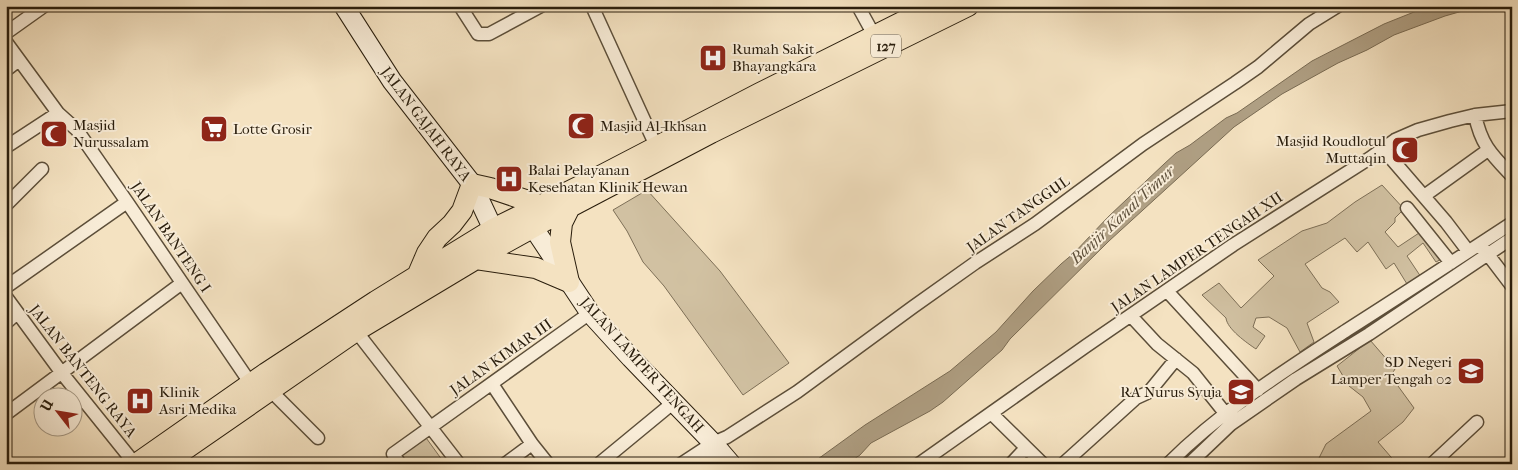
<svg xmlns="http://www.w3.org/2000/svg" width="1518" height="470" font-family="'IM FELL French Canon',serif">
	<rect width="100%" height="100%" fill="#f4e2c1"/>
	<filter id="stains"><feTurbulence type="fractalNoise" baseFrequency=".004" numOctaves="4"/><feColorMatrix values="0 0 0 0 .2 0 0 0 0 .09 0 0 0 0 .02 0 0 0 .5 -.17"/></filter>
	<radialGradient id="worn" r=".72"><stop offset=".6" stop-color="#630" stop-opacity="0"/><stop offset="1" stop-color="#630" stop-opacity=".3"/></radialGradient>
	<path fill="#d1c1a2" stroke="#7d6f57" d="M1382,185L1404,209L1395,218V222L1385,232L1398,247L1425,229L1445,257L1436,262L1423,243L1407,256L1421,277L1407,284L1394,263L1386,269L1368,242L1357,252L1345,238L1305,264L1322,288L1330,292L1339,302L1307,323L1314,342L1300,352L1287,328L1269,317L1256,318L1253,327L1265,336L1256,349C1247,343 1227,329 1226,318L1202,295L1219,283L1241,308L1274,276L1258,260L1302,231L1327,223L1355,202Z
		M647,190L720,271L789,363L743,395L664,286L643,262L627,231L613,210Z
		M1370,340L1395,369L1392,374L1398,386L1414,408L1403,422L1378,442L1397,464H1316L1326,444L1371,411L1363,397L1349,386L1337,366Z
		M424,435L445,464H406L399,454Z"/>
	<path fill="#af9f83" stroke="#796b53" d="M1429,6H1480L1445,16L1394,35L1367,50L1338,63L1282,94L1234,127L1109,241L1010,339L1002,350L943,402L930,411L871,443L860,455L847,464H811L865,425L950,371L996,332L1033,291L1061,264L1074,253L1108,217L1164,164L1176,153L1190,145L1226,118L1237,113L1312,61L1384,24Z"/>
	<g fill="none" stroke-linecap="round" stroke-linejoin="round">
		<path stroke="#796b53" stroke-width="3" d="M1318,358L1399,306
			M1178,464L1213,431"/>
		<g stroke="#5c4e39" stroke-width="15">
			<path id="minor" d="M460,6L478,34H489L541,6
				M592,6L656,146
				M858,6L875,37
				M6,33L44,6
				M6,42L58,113L77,130L127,202L251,384
				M6,70L19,60
				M1475,115C1481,145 1492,155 1512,176
				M6,147L58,113
				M1383,149L1446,222L1468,251
				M1424,196L1488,150
				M6,205L42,169
				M1407,208L1451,263
				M1483,248L1512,286
				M6,287L127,202
				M1167,291L1258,390
				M6,297L61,372L135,464
				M1131,316L1157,344L1193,373L1225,413
				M6,323L17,313
				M356,331L459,464
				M492,384L532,444L548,464
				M270,390L318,438
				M991,413L1043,464
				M6,414L182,283
				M600,463L674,402
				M400,464L393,454L590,313
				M505,464L532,444
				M681,464L713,443L727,437L797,392L913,307L975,263L1035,224L1143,144L1235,83L1258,67L1309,24L1338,6
				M700,464L720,451
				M919,464L1086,346L1233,245L1370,158L1395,140L1418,130L1450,121L1475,115L1512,111
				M1011,464L1026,448
				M1063,464L1136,398L1149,392L1176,359
				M1168,464C1221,411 1284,371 1347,330C1402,295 1457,259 1512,223
				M1189,464L1231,424L1296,379L1369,334L1512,238
				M1432,464L1477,422"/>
		</g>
		<g stroke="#291d0c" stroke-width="21">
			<path id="secondary" d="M344,6L392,81L472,184L493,229L501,241
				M525,215L590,313L631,358L713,443L731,464"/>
		</g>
		<g stroke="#291d0c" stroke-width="22">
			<path id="primary" d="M476,259L536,268L569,282
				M418,274L427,253L437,238L452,224L462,211L472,184L490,188L540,205
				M569,282L560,242L562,223L570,207
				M136,464L266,373L376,301L493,229L602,175L760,93L934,6
				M164,464L356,331L476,259L570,207L711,133L968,6"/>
		</g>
		<use href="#minor" stroke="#f8ecd7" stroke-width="12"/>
		<use href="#secondary" stroke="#f8ecd7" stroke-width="19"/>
		<use href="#primary" stroke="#f4e2c1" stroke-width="20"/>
	</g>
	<defs>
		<g id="hospital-square" transform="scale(1.4375)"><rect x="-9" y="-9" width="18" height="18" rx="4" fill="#8f2418" stroke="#f8ecd7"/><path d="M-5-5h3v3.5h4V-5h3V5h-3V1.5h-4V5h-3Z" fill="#fff"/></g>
		<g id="mosque-square" transform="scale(1.4375)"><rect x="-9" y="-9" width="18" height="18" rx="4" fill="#8f2418" stroke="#f8ecd7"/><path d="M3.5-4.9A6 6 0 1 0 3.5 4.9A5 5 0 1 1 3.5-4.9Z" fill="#fff"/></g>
		<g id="supermarket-square" transform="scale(1.4375)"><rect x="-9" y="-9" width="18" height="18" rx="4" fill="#8f2418" stroke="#f8ecd7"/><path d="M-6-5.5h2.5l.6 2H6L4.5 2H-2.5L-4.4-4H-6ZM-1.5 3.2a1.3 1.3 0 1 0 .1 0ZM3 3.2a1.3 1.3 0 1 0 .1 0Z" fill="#fff"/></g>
		<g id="school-square" transform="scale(1.4375)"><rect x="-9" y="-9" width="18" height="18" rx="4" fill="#8f2418" stroke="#f8ecd7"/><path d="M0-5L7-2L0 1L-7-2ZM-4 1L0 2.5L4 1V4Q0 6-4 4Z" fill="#fff"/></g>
	</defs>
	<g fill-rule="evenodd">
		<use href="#hospital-square" x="713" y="58"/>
		<use href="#mosque-square" x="581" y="126"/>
		<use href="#supermarket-square" x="214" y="129"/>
		<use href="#mosque-square" x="54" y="134"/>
		<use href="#mosque-square" x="1405" y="150"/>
		<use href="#hospital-square" x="509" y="179"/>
		<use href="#school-square" x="1471" y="371"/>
		<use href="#school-square" x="1241" y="392"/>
		<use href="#hospital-square" x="140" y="401"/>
	</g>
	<g text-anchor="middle" stroke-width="4" stroke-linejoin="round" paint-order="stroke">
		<rect fill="#f8ecd7" stroke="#675b49" stroke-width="1" x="871" y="34.5" width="30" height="23" rx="4"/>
		<g font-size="14" font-weight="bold" fill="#291d0c">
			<text x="886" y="51">127</text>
		</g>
		<g font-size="15" fill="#291d0c" stroke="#f8ecd7" text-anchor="start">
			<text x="732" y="54">Rumah Sakit<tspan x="732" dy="17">Bhayangkara</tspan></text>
			<text x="73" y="130">Masjid<tspan x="73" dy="17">Nurussalam</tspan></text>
			<text x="600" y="131">Masjid Al-Ikhsan</text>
			<text x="233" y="134">Lotte Grosir</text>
			<text x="1386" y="146" text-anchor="end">Masjid Roudlotul<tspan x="1386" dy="17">Muttaqin</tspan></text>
			<text x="528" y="175">Balai Pelayanan<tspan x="528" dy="17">Kesehatan Klinik Hewan</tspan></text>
			<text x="1452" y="367" text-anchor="end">SD Negeri<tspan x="1452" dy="17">Lamper Tengah 02</tspan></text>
			<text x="159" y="397">Klinik<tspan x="159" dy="17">Asri Medika</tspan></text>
			<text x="1222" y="397" text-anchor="end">RA Nurus Syuja</text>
		</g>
		<g font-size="15" fill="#291d0c" stroke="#f8ecd7">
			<text transform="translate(426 124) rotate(53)" y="5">JALAN GAJAH RAYA</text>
			<text transform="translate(1018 214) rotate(-35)" y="5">JALAN TANGGUL</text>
			<text transform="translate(171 237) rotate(56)" y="5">JALAN BANTENG I</text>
			<text transform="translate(1197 252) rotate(-34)" y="5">JALAN LAMPER TENGAH XII</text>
			<text transform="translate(501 357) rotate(-35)" y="5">JALAN KIMAR III</text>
			<text transform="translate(642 365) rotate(48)" y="5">JALAN LAMPER TENGAH</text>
			<text transform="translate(83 371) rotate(52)" y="5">JALAN BANTENG RAYA</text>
		</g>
		<g font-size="16" font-style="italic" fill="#5f513c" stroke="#f8ecd7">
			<text transform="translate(1122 214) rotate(-43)" y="6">Banjir Kanal Timur</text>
		</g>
	</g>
	<rect width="1518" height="470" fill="none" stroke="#f4e2c1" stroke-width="25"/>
	<rect x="8" y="8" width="1503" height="455" fill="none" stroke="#291d0c" stroke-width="2.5"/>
	<rect x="12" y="12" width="1493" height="445" fill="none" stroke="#291d0c"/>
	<g transform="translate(58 412) rotate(301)"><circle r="24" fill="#f8ecd7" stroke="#a59986"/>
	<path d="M0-4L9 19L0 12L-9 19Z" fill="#8f2418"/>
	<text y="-8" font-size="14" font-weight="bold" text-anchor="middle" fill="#291d0c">U</text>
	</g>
	<rect width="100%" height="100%" filter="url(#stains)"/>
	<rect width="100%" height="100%" fill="url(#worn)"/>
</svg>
